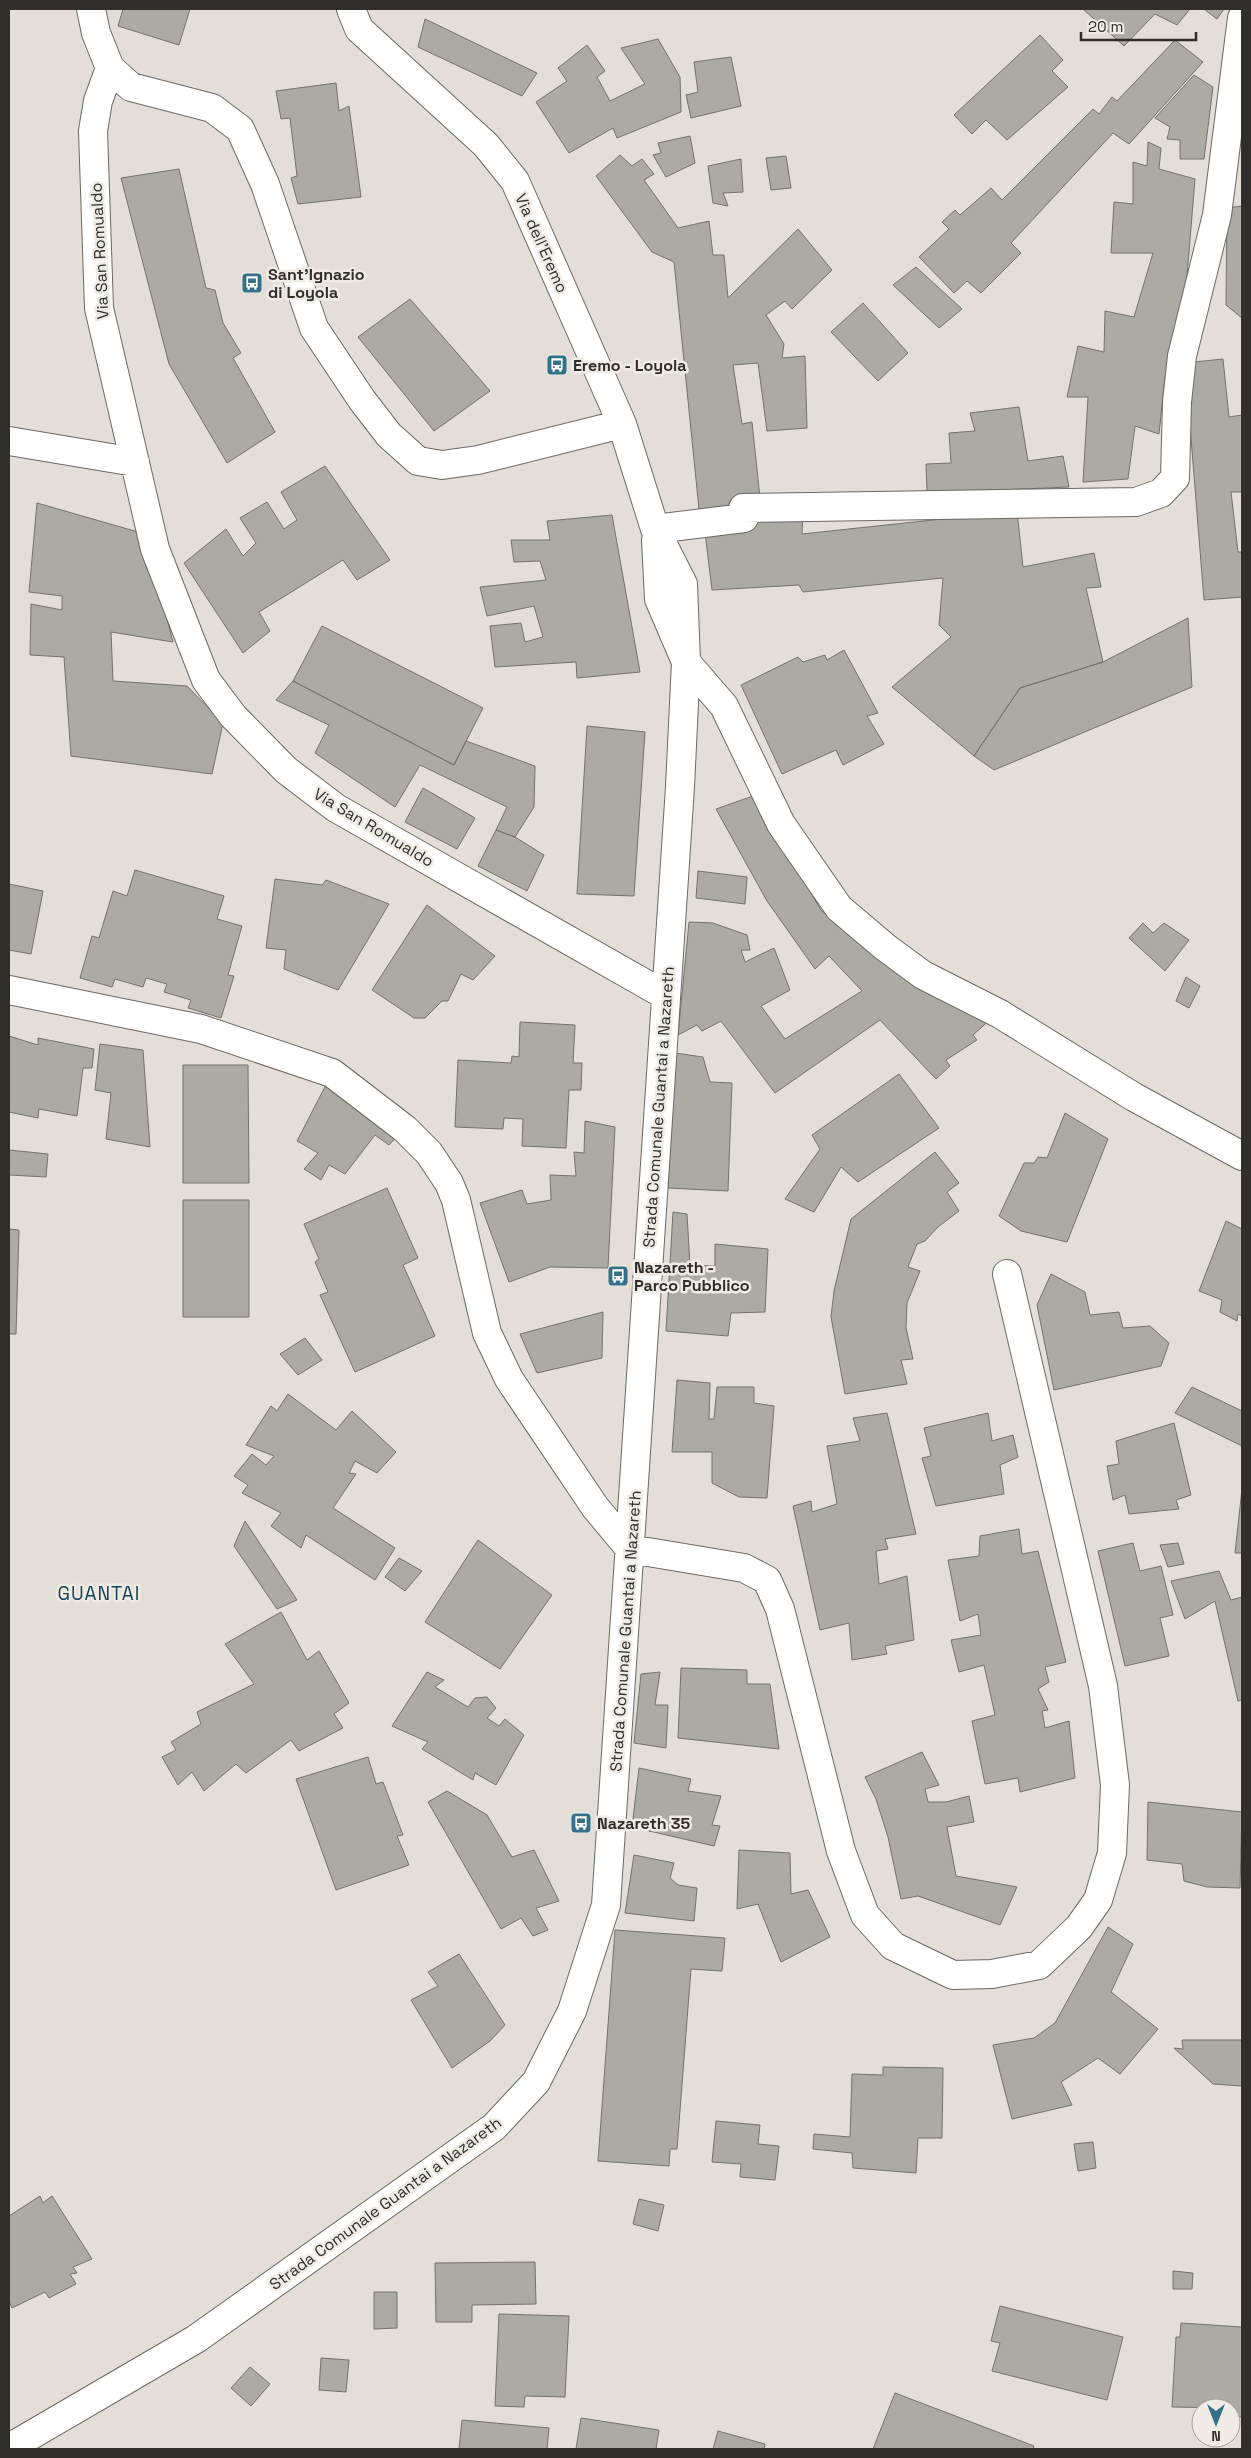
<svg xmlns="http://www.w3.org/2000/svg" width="1251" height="2458" font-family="'Space Grotesk',sans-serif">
	<rect width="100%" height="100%" fill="#e3ded7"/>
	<path fill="#abaaa3" stroke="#73726b" d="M123,9H190L179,45L118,26Z
		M1083,9H1190L1177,25L1155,14L1124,46Z
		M1204,9H1224L1217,19Z
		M425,19L537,73L522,96L418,47Z
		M1040,35L1063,60L1052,71L1068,87L1007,140L986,120L972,134L954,115Z
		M658,39L680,77L681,112L617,138L613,128L569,153L536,102L567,81L558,68L587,45L605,71L597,77L610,101L645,84L621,48Z
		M1175,40L1203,62L1129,144L1113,133L1011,243L1021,253L981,293L967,281L954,293L919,257L949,229L942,222L955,210L960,215L991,188L1002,200L1093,109L1099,114L1112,97L1117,101Z
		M731,57L741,106L691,118L686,95L698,92L694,62Z
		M1194,75L1213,87L1204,159H1180V140L1167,139L1170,127L1155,118Z
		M336,83L339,111L349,106L361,197L298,204L291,178L297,176L290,118L281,119L276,91Z
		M690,136L695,163L666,177L653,155L661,153L658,143Z
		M1148,142L1161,148L1159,169L1195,179L1184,312L1165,377L1159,434L1135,426L1128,479L1083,482L1088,397H1067L1078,346L1104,352L1105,311L1134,317L1153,253H1111L1114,202L1133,204V162L1147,166Z
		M620,155L632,166L642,159L654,174L644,180L678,228L709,221L713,255H724L728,298L798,229L832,270L792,309L785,301L766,315L784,344L782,358L805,356L807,428L767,431L758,363L733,365L742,424L752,422L760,498L700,519L674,262L652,252L596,176Z
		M786,156L791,188L771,190L766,158Z
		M741,159L743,192L723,193L728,206L713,203L708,166Z
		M179,169L206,288L215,290L223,323L241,353L233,358L275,432L227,463L169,364L121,178Z
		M1242,206V318L1226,305L1227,208Z
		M916,267L962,309L939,328L893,285Z
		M410,299L490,391L434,431L358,337Z
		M863,303L908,353L878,381L831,332Z
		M1223,359L1229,417L1242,415V492H1231L1238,552H1242V597L1204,600L1185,363Z
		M1019,407L1028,461L1063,456L1069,487L927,493L926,464L951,463L949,433L975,431L970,413Z
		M325,466L390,560L357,580L343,560L259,612L270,631L243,653L184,563L226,529L243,556L256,543L240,518L267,502L284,529L297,520L281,492Z
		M37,503L145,534L173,642L111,632L113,681L187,686L223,723L212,774L71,756L64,657L30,655L31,604L62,610V596L29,592Z
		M803,510L802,534L1017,511L1023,567L1094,553L1101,587L1086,588L1103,662L1020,688L974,756L892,687L951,637L939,625L943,578L803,592L799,585L712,590L704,524Z
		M612,515L640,672L577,678L576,662L495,667L490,626L521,623L525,642L543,637L534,606L487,616L480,587L546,580L540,561L514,562L511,540H550L547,521Z
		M1188,618L1192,687L994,770L974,756L1020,688L1103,662Z
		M322,626L483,708L454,765L293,681Z
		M844,650L878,713L867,716L884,744L843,765L836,750L782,774L741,685L798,657L803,662L825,655L827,660Z
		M293,681L454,765L466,741L535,766L534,807L515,837L496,830L507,807L420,765L395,807L315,753L329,725L276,700Z
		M587,726L645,732L634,896L577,894Z
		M423,788L475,818L457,849L405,822Z
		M753,796L821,910L900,973L992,1018L973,1035L977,1040L946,1060L950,1066L936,1079L880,1020L775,1093L721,1021L702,1031L697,1025L678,1035L689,922L713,923L747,935L750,950H741L745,962L774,948L790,990L761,1006L785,1039L862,991L829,956L815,969L767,901L716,809Z
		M496,830L515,837L544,855L527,891L478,866Z
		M135,870L224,896L217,919L242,926L228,975L234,976L221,1018L188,1008L191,1000L164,992L167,984L146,978L143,987L115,979L112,987L80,978L92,936L99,938L113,891L127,896Z
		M698,871L747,877L745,904L696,898Z
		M275,879L322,885L326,880L389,904L338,990L284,969L286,950L266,948Z
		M9,884L43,891L31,954L9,950Z
		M427,905L495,956L473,980L461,974L448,1001H442L425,1018H414L372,990Z
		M1143,923L1153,933L1164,923L1189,940L1165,971L1129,938Z
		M1186,977L1200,986L1189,1008L1176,1001Z
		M520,1022L575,1025L573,1063H582L581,1090H569L566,1148L522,1146L523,1119L504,1118L503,1129L455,1127L458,1060L511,1063L512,1056L519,1057Z
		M9,1036L38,1045V1038L94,1049L92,1068H83L77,1116L39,1109L38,1118L9,1112Z
		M100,1044L143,1050L150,1147L106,1139L111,1093L95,1090Z
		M675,1053L703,1057L710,1082L732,1083L728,1191L668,1188Z
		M183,1065H248L249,1183H183Z
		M899,1074L939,1128L858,1182L841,1167L814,1212L785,1199L820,1149L812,1135Z
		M329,1079L401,1132L389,1145L375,1135L345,1174L329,1165L321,1180L304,1169L318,1153L297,1141Z
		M1065,1113L1108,1139L1067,1242L1021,1231L999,1216L1024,1163H1034L1038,1157L1047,1158Z
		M585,1121L615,1127L608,1268L550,1267L509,1282L480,1203L522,1190L527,1204L551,1200L550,1175L576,1176L574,1152L584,1153Z
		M9,1150L48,1154L46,1177L9,1175Z
		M935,1152L959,1183L947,1192L959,1211L938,1227L925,1241L917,1244L908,1267L920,1271L907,1303L906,1328L913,1359L901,1360L907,1384L845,1394L831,1317L834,1291L851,1219Z
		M387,1188L418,1258L403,1265L435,1336L355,1372L320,1295L328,1292L315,1262L319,1259L304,1224Z
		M183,1200H249V1317H183Z
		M673,1212L687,1214L690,1265L715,1266V1244L768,1249L765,1312L731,1313L728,1336L666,1331Z
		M1226,1221L1242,1229V1316L1238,1314L1237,1321L1220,1312L1222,1300L1199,1291Z
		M9,1229L19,1230L16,1334H9Z
		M1051,1274L1085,1292L1090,1315L1119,1312L1123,1328L1150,1326L1169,1343L1161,1366L1054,1390L1037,1305Z
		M603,1312L602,1358L537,1373L520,1334Z
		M305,1338L322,1360L298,1375L280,1354Z
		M677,1380L710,1383L709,1419H714L717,1387H754V1403L774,1406L767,1498L739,1497L712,1483V1452H672Z
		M1192,1387L1242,1411V1446L1175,1413Z
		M288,1394L336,1430L352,1411L396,1452L377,1473L355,1461L349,1473L356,1474L333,1508L395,1548L375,1580L306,1535L301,1548L271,1526L281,1513L242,1493L248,1485L234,1476L252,1454L266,1465L274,1456L246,1445L271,1406L277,1411Z
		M887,1413L916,1534L885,1539L888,1549L876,1551L879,1584L907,1576L914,1640L885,1646L887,1654L852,1660L849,1623L820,1630L793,1506L811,1501L812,1512L837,1504L827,1446L860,1441L853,1418Z
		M988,1413L992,1441L1013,1435L1018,1457L1000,1465L1004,1494L936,1506L922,1458L931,1456L924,1428Z
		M1174,1423L1191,1495L1176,1500L1179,1509L1129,1514L1125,1495L1113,1500L1107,1466L1119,1464L1116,1441Z
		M1242,1489V1553H1235Z
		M245,1521L297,1600L277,1609L234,1546Z
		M1019,1529L1022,1554L1038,1551L1066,1662L1045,1667L1049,1682L1038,1689L1048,1710L1042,1711L1045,1728L1069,1721L1075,1778L1020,1792L1018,1778L985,1784L972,1721L995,1715L984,1665L959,1672L951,1640L981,1635L978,1614L960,1621L948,1560L979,1556L980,1536Z
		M478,1540L552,1595L500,1669L425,1622Z
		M1133,1543L1140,1571L1161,1566L1173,1615L1160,1618L1169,1656L1125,1666L1098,1551Z
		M1178,1543L1184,1564L1168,1567L1160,1545Z
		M399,1558L422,1571L405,1591L385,1577Z
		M1219,1571L1231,1600L1242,1597V1700L1238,1701L1215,1601L1185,1619L1171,1581Z
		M281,1612L307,1660L319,1651L349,1703L334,1714L343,1728L299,1751L291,1740L246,1773L236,1764L204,1791L192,1772L178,1785L162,1757L176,1750L171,1742L201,1724L197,1712L254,1684L225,1644Z
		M681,1668L747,1670V1684H770L779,1749L678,1738Z
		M427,1672L444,1680L435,1687L468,1707L475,1698L487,1697L496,1708L487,1718L499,1726L505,1719L524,1735L496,1785L475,1773L473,1780L422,1749L428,1742L392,1726Z
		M660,1672L655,1705H668L666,1748L634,1743L641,1674Z
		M922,1752L939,1785L925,1789L928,1802H946L969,1796L974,1822L947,1827L956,1876L1017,1887L1000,1925L918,1896L901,1899L888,1837L876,1799L865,1777Z
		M368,1757L376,1784L383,1782L403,1835L397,1836L409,1865L336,1890L296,1779Z
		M639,1768L691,1779L688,1791L721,1796L712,1825L720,1826L714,1846L632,1827Z
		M447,1791L487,1815L512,1857L534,1850L559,1901L536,1908L548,1930L533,1936L521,1918L501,1929L428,1802Z
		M1148,1802L1242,1812L1240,1888L1207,1887L1184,1881L1182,1864L1147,1860Z
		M739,1850L790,1853L791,1894L808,1890L830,1937L781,1962L758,1904L737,1909Z
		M634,1855L674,1863L670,1878L678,1885L697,1888L694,1921L625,1913Z
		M1108,1927L1133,1944L1111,1992L1158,2029L1120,2074L1098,2058L1061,2082L1072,2105L1012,2119L993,2045L1034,2038L1055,2023Z
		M615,1930L725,1938L722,1971L691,1969L677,2149H670L669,2166L598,2161Z
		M459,1954L505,2025L490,2041L452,2068L411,2000L438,1986L428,1972Z
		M1182,2040H1242V2086L1213,2084L1174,2048L1183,2049Z
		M883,2067L943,2068L942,2138H918L916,2173L853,2168L852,2153L813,2149L814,2134L850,2137L852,2074L883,2075Z
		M716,2121L760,2125L758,2144L779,2146L775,2180L740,2177L741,2164L712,2162Z
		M1093,2142L1096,2168L1078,2171L1074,2144Z
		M40,2196L43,2203L52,2196L92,2259L73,2267L77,2273L70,2274L76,2284L49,2298L45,2292L12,2308L9,2301V2216Z
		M639,2199L664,2205L658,2231L633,2224Z
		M535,2262L536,2304L472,2305V2322H436L435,2263Z
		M1173,2271L1193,2273L1192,2289H1173Z
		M374,2292H397V2328L374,2329Z
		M1000,2306L1123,2337L1107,2400L992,2371L1000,2343L991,2341Z
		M499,2314L569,2316L565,2397L525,2396L524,2407L495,2406Z
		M1181,2323L1242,2327V2417H1231V2408L1172,2407L1176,2337H1180Z
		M321,2358L349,2360L346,2392L319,2390Z
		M250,2367L270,2384L251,2406L231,2388Z
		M895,2393L1034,2446L1033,2449H873Z
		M581,2418L659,2430L656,2449H576Z
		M462,2420L549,2428L547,2449H459Z
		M718,2431L765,2444L764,2449H713Z"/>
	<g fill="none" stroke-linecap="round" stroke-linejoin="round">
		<g stroke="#6d6863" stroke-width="30">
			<path id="minor" d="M91,9L96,33L110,68L131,87L212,108L240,129L265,184L314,328L362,400L389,435L418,461L442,465L478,460L622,424
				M110,68L98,101L93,131L99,308L155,549L206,680L233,716L286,770L336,808L665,995
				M9,441L135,462
				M655,529L744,518L743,508L1136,502L1161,493L1175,478L1177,402L1182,356L1217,215L1242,18
				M656,540L659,599L686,662L724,706L781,824L839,908L885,947L923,975L1000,1014L1134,1097L1242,1156
				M9,990L201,1029L332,1073L405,1129L429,1153L449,1183L456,1200L487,1333L509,1379L595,1507L630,1549L744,1568L767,1580L780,1609L841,1851L865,1915L893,1946L953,1975L992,1974L1039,1965L1079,1927L1098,1900L1112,1853L1115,1785L1103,1686L1007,1274
				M9,2448L196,2339L494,2127L536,2082L572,2011L606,1905L680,787L686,662L683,584L655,529L622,424L515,181L486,145L359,29L351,9"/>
		</g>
		<use href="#minor" stroke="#fff" stroke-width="28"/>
	</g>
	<defs>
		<g id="bus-square" transform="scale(1.125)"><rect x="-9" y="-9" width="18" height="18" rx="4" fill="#347087" stroke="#f0ebe5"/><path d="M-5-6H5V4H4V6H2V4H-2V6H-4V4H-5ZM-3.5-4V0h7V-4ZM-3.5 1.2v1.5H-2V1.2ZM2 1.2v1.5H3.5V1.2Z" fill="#fff"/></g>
	</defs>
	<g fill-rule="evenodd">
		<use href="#bus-square" x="252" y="283"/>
		<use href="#bus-square" x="557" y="365"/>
		<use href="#bus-square" x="618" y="1276"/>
		<use href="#bus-square" x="581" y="1823"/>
	</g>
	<g text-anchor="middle" stroke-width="5" stroke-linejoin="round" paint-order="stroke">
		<g font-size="16" fill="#302e2b" stroke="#f0ebe5">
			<text transform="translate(542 243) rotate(66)" y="6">Via dell'Eremo</text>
			<text transform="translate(99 251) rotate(-93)" y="6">Via San Romualdo</text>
			<text transform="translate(374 827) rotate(31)" y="6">Via San Romualdo</text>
			<text transform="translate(658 1107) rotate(-86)" y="6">Strada Comunale Guantai a Nazareth</text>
			<text transform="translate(625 1631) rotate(-86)" y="6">Strada Comunale Guantai a Nazareth</text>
			<text transform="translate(385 2203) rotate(-36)" y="6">Strada Comunale Guantai a Nazareth</text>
		</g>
		<g font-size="16" font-weight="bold" fill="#302e2b" stroke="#f0ebe5" text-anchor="start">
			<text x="268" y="280">Sant'Ignazio<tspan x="268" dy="18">di Loyola</tspan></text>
			<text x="573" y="371">Eremo - Loyola</text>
			<text x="634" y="1273">Nazareth -<tspan x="634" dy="18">Parco Pubblico</tspan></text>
			<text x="597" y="1829">Nazareth 35</text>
		</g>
		<g font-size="19" letter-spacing="1" fill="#114456" stroke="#f0ebe5">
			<text x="99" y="1600">GUANTAI</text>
		</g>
	</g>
	<rect width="1251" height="2458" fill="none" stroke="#302e2b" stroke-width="20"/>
	<g transform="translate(1216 2423) rotate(180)"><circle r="24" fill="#f0ebe5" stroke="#a39f9b"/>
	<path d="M0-4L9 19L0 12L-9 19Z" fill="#347087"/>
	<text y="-8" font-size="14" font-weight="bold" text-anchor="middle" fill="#302e2b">N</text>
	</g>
	<path d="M1081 32v8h115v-8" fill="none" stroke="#302e2b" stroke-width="2.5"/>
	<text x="1088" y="32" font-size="15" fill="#302e2b" stroke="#f0ebe5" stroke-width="4" paint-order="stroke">20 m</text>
</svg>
